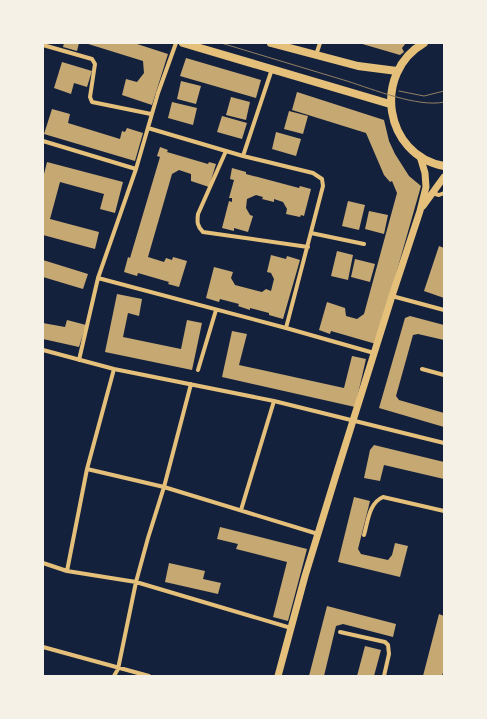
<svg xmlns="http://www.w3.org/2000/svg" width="487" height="719" font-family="Commissioner,sans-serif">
	<rect width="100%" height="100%" fill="#14213d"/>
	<path fill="#c6a872" d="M64,43H79L77,51L63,47Z
		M85,43H134L168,54L152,105L122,95L126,79L137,82L144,73L143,61Z
		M359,43H406L402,48L404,52L400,55Z
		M186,58L261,80L256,98L180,76Z
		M62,62L92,71L87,87L74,83L71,94L54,88Z
		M181,81L201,86L196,104L177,99Z
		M297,92L384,120L389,141L395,154L409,176L421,186L376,344L331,331L330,334L319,330L327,302L345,308L346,316L357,319L364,314L397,193L392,181L390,182L384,175L366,133L292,110Z
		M231,97L250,102L246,120L226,115Z
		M172,102L197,108L193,125L168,118Z
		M52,109L70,114L68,123L120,139L122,131L125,132L127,128L143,133L135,161L44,134Z
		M289,111L308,116L303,134L284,129Z
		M222,116L247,123L242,139L217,132Z
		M276,132L301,139L296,156L272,149Z
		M160,147L168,150L167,152L208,164L209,162L216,164L209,187L191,181V174L179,170L172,174L148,257L164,262L166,258L172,260L173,257L187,261L179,287L168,284L169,282L138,273L137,276L124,272L128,257L130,258L160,157L157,156Z
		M47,162L123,182L115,213L100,209L104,194L60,182L50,219L99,232L95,249L43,235V178Z
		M232,168L246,172V174L299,188L300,186L311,189L304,216L301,215L300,217L286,214L287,209L283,202L274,199V202L262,199L263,197L256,195L247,199L246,208L250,215L253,216L248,232L234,228V231L222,228L229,201L232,202V198H229L234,180L230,179Z
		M348,201L365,205L359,230L342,226Z
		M369,211L388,215L384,234L365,229Z
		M439,246L444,248V298L424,291Z
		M337,251L353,255L348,280L331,276Z
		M271,255L286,259L287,256L300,260L283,319L269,315V313L250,308V310L238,306L239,304L220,299L219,302L206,298L214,267L233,272L231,278L235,285L262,292L266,289L271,291L274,279L271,273L267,272Z
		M355,259L375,264L370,282L351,277Z
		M43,260L88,274L83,289L43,277Z
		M117,294L142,299L139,316L128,313L123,337L181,349L187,320L202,323L192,370L105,352Z
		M410,316L444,325V340L418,334L413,335L396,396L399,400L444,413V427L379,408L405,318Z
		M67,320L86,325L79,347L43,339V323L65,327Z
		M232,331L247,334L239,365L344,388L352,356L366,359L355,407L222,377Z
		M374,445L444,462V479L384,465L380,481L364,478L370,450Z
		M354,497L370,501L358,549L361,554L388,560L392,555L395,543L408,546L400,577L338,562Z
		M220,527L307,549L288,621L273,617L287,562L236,549L238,544L217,539Z
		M169,563L205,571L203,579L221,583L218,594L165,582Z
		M327,606L396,624L393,637L343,624L336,626L324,676H309Z
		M439,614L444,616V669L442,676H423Z
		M365,646L381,650L374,676H357Z"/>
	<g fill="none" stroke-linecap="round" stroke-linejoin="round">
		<path stroke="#e5c07b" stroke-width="4" d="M43,45L92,59L95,64L90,97L92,102L151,114
			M316,55L320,43
			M148,128L243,156L313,173L322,179L323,186L286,328
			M43,141L136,169
			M226,151L198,214C197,222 197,226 203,232L308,247
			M243,156L272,69
			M432,193L439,195L444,193
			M311,233L364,244
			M98,278L286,328L374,353
			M392,296L444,310
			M43,350L114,369L274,401L444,443
			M79,360L98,278L136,169L158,93L176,43
			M422,369L444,375
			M198,370L216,310
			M87,469L164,487L318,534
			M241,510L274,401
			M364,535C368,521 369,503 383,497L444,511
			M43,563L67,571L136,582L291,628
			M67,571L87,469L114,369
			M340,632L385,642L388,645L389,654L384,676
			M43,647L149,676
			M114,676L118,669L136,582L148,538L164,487L191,384"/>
		<path stroke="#e5c07b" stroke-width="7" d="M423,206L444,177
			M278,676L305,576L336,475L392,296L420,211L426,187L425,173L420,156"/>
		<path stroke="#e5c07b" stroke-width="8" d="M183,43L390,104
			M271,43L358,66L397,71
			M424,43C372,73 384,155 444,166"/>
		<path stroke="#918062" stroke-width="1" d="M221,43C263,56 305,68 347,81C372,89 419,108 444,102
			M399,91L424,96L444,91"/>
	</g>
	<rect width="487" height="719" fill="none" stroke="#f6f1e7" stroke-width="88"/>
</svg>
